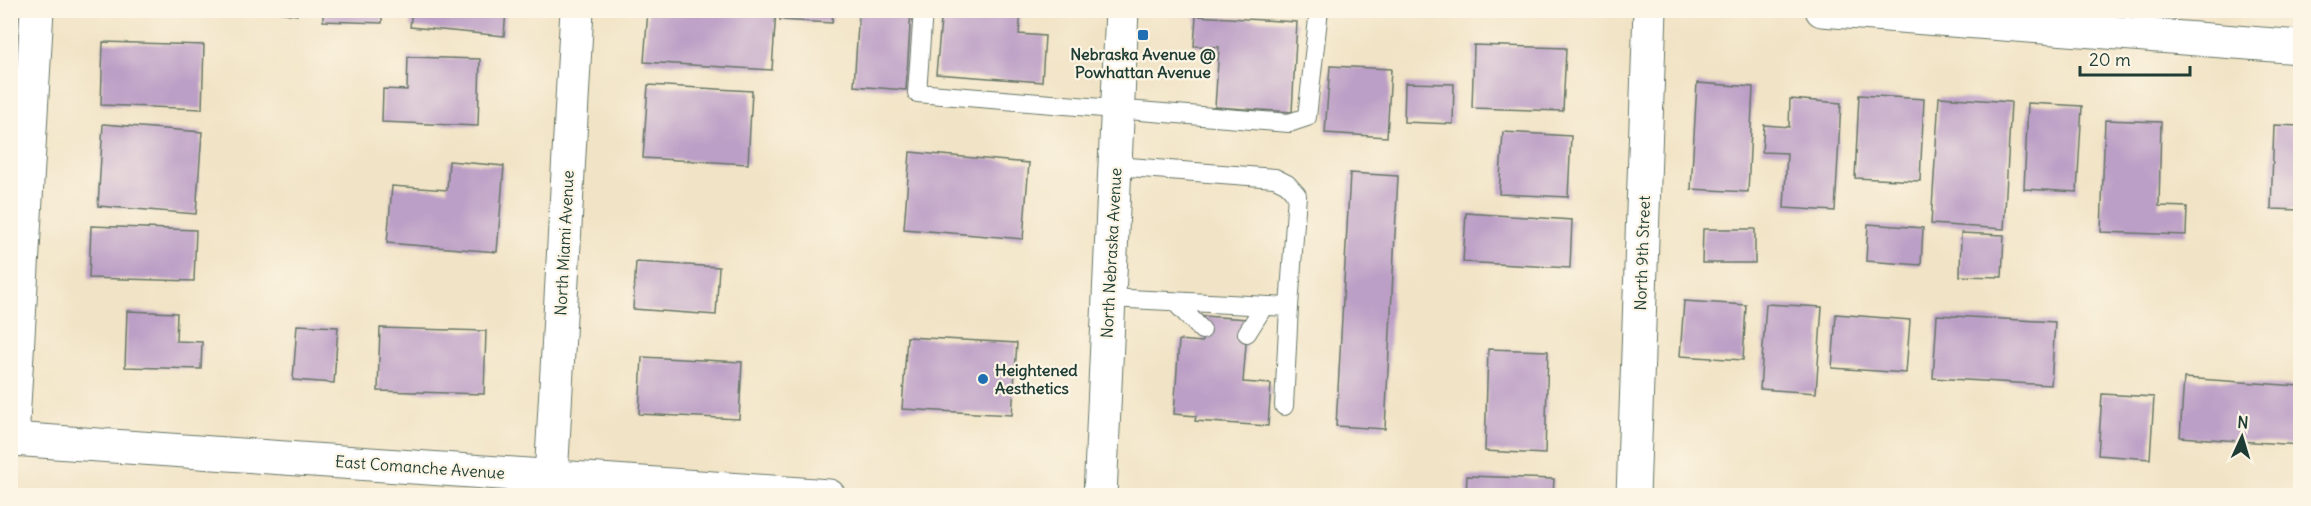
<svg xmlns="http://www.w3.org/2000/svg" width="2311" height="506" font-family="Delius,sans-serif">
	<rect width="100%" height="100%" fill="#fcf5e5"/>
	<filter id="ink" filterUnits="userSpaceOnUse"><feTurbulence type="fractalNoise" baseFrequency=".0167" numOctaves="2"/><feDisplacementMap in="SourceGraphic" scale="12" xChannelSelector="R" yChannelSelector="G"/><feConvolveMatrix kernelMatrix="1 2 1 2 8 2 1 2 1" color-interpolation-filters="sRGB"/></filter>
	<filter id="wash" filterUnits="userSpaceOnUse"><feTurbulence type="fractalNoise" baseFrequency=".008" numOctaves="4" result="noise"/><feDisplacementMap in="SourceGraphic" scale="24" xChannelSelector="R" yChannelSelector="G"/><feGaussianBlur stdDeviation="1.35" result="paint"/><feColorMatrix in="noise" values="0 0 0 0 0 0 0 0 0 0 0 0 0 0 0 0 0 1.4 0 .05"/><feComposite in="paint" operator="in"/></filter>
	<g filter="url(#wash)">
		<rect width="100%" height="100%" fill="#f1e3c5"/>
		<g id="blocks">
			<path fill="#bc9fc6" d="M264,10H297V15Z
				M323,10H382V23L323,21Z
				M412,10H506L504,36L410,27Z
				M648,10H776L772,70L644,62Z
				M781,10H833L832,23L780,20Z
				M859,10H911L906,90L854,86Z
				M942,10L1021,11L1019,34L1045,36L1042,82L936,74Z
				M1196,16L1297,22L1292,112L1215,107L1219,47L1194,46Z
				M103,42L204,45L202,109L101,105Z
				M1474,45L1566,48L1563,111L1472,108Z
				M408,57L480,59L478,126L382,122L383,89L407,90Z
				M1330,66L1391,69L1387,137L1325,133Z
				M1405,83L1454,84L1453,124L1404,122Z
				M1697,83L1753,87L1748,192L1691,189Z
				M648,85L752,91L748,164L643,158Z
				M1859,95L1924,99L1920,181L1855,178Z
				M1939,97L2011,102L2004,229L1931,224Z
				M1790,99L1841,103L1835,211L1784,208L1787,153L1762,152L1764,125L1789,127Z
				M2028,103L2082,106L2077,192L2024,189Z
				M2105,120L2161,122L2159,206L2187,207L2186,235L2101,232Z
				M103,124L202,132L196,214L98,206Z
				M2274,125L2300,126V210L2271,209Z
				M1503,132L1571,136L1568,197L1499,194Z
				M910,152L1029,163L1023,239L904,229Z
				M449,161L504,166L497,252L387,243L392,186L447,190Z
				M1350,173L1398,176L1385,429L1336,426Z
				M1466,213L1572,220L1570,268L1463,262Z
				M1868,224L1923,228L1921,265L1866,261Z
				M91,226L196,230L194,281L89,278Z
				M1703,229H1755V263H1702Z
				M1961,233L2004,235L2002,277L1960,276Z
				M636,262L719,267L716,315L633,309Z
				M1684,301L1746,305L1743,360L1680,356Z
				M1766,304L1822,307L1816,393L1760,389Z
				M127,311L177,313L176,341L202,342L201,369L125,367Z
				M1836,314L1910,320L1906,373L1832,368Z
				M1937,315L2055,322L2051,385L1933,378Z
				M1203,316L1248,319L1243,382L1271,384L1268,426L1195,421L1196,416L1174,414L1179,340L1202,342Z
				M297,325L338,327L334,383L293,380Z
				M380,328L486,331L484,394L378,391Z
				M907,337L1017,343L1012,415L902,409Z
				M1488,349L1548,351L1545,454L1485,451Z
				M642,357L742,362L739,419L639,414Z
				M2184,378L2300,386V445L2180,437Z
				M2102,394L2154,397L2150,459L2098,455Z
				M1467,476L1554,479L1553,496H1466Z"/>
		</g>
	</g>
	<g filter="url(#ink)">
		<use href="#blocks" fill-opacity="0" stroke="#687767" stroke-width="1.5"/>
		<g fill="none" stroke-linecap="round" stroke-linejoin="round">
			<g stroke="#687767" stroke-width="20">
				<path id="service" d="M923,10L917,93L1289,123L1307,117L1319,10
					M1109,298L1289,307L1297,195L1287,184L1275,178L1115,166
					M1175,302L1202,330
					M1247,333L1264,306
					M1284,406L1289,307"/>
			</g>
			<g stroke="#687767" stroke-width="35">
				<path id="minor" d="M37,10L12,439L829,496
					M1822,10L2300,47
					M550,496L577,10
					M1633,496L1650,10"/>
			</g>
			<g stroke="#687767" stroke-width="35">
				<path id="primary" d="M1100,496L1122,10"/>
			</g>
			<use href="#service" stroke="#fff" stroke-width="18"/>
			<use href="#minor" stroke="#fff" stroke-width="33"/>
			<use href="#primary" stroke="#fff" stroke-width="33"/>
		</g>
	</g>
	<g fill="#1f6fb2" stroke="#fcf5e5" stroke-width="2">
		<rect x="1137" y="29" width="12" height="12" rx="3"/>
		<circle cx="983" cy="379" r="6"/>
	</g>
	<g text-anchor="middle" stroke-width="4.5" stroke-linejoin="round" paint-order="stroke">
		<g font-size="16" font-weight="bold" fill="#1f3d34" stroke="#fcf5e5">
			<text x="1143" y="60">Nebraska Avenue @<tspan x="1143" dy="18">Powhattan Avenue</tspan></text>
			<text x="995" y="376" text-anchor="start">Heightened<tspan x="995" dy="18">Aesthetics</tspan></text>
		</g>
		<g font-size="16" fill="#1f3d34" stroke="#fcf5e5">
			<text transform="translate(564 243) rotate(-87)" y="6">North Miami Avenue</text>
			<text transform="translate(1111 253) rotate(-87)" y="6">North Nebraska Avenue</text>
			<text transform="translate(1642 253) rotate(-88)" y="6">North 9th Street</text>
			<text transform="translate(420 467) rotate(4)" y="6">East Comanche Avenue</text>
		</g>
	</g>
	<rect width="2311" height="506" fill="none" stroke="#fcf5e5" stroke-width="36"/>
	<g transform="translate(2242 437) rotate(4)" stroke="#fcf5e5" stroke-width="4.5" paint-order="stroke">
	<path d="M0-4.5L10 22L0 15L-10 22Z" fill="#1f3d34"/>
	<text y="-9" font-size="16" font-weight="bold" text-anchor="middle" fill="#1f3d34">N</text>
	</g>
	<path d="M2080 66v9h110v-9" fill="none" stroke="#1f3d34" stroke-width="3"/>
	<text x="2089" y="66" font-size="18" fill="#1f3d34" stroke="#fcf5e5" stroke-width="4.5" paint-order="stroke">20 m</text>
</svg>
